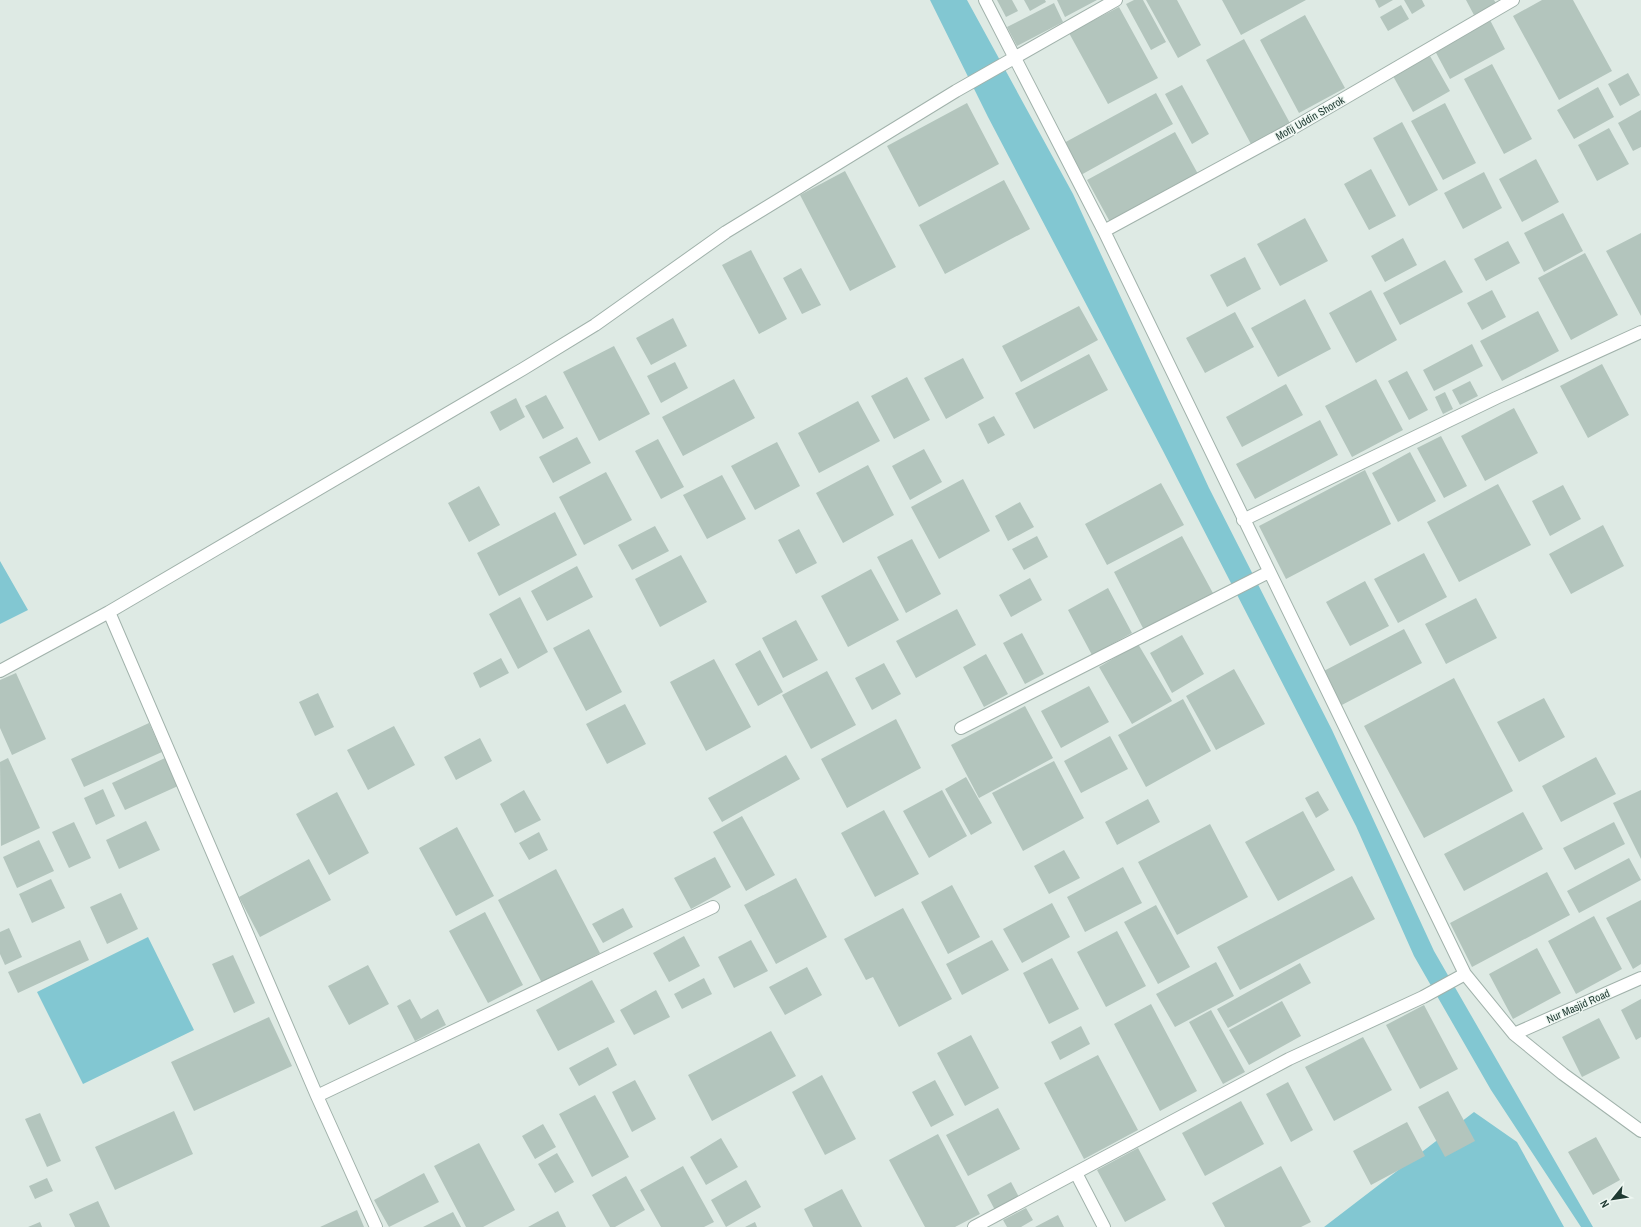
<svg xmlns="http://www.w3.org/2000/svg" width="1641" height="1227" font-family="'Archivo Narrow',sans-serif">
	<rect width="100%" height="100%" fill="#deeae4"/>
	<path fill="#82c7d2" d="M930,0H967L1073,194L1209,488L1332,730L1434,951L1593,1227H1581L1491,1090L1414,956L1356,826L1162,449L988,117Z
		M0,561L28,610L0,624Z
		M148,937L194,1030L83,1084L37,992Z
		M1474,1112L1517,1142L1564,1227H1324Z"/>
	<path fill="#b3c5bd" d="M997,0H1012L1018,11L1006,17Z
		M1024,0H1045L1046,2L1030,11Z
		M1057,0H1097L1065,17Z
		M1134,0H1143L1166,42L1151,50L1126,4Z
		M1146,0H1177L1201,45L1178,58Z
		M1222,0H1306L1241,35Z
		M1375,0H1393L1379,8Z
		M1404,0H1422L1425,6L1412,14Z
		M1466,0H1494L1496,3L1474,15Z
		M1542,0H1573L1612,71L1559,100L1513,16Z
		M1054,3L1063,22L1017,46L1007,27Z
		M1401,5L1409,19L1388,31L1380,17Z
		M1119,7L1158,78L1108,104L1069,33Z
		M1305,15L1345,88L1299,113L1260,40Z
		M1490,20L1505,49L1450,79L1434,49Z
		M1244,39L1291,125L1252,146L1206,60Z
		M1430,56L1450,91L1413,112L1393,76Z
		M1492,64L1532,139L1504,154L1464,79Z
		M1628,73L1640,95L1620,106L1608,84Z
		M1182,85L1209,134L1192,144L1165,94Z
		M1598,87L1614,117L1574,139L1557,110Z
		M1156,93L1173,124L1079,176L1062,144Z
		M967,103L999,164L919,207L887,146Z
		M1445,103L1476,163L1443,180L1411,121Z
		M1641,110V147L1633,151L1618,123Z
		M1402,122L1438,190L1409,206L1373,138Z
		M1609,128L1629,164L1597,181L1578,145Z
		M1175,132L1198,174L1110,222L1087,180Z
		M1536,159L1559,202L1522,222L1499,179Z
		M1371,169L1396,216L1369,230L1344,184Z
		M845,171L896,267L850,291L800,195Z
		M1484,172L1502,208L1463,229L1444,193Z
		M1004,180L1030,229L945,274L919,225Z
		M1563,213L1583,251L1544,272L1524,233Z
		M1305,218L1328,261L1280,286L1257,244Z
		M1641,233V316L1606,251Z
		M1403,238L1417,265L1385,282L1371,256Z
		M1508,241L1520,263L1486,281L1474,259Z
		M751,250L787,319L759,334L722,265Z
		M1585,253L1618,315L1571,340L1538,278Z
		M1245,257L1261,289L1227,307L1210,275Z
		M1445,260L1463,292L1400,325L1383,293Z
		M801,268L821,305L802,314L783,278Z
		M1371,290L1397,340L1356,363L1329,313Z
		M1492,290L1506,317L1482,330L1467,303Z
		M1305,299L1331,349L1278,377L1251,328Z
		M1079,306L1098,340L1021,382L1002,346Z
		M1538,311L1559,351L1502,381L1480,341Z
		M1235,312L1254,347L1205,373L1186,338Z
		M673,318L687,346L651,365L636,338Z
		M1472,344L1483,366L1434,391L1423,370Z
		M614,346L650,414L599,441L563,372Z
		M1089,354L1108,390L1034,429L1015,393Z
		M963,358L984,398L946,419L924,378Z
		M675,362L688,388L661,403L647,376Z
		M1602,364L1629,415L1588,438L1560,386Z
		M1407,371L1428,410L1409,420L1388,381Z
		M907,377L930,420L894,439L871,396Z
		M734,379L755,418L683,456L662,417Z
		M1376,379L1403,430L1352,457L1325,406Z
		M1470,381L1478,396L1460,405L1452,390Z
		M1286,384L1303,415L1242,447L1226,417Z
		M1445,392L1453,409L1443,414L1435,397Z
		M546,395L564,428L543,439L525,406Z
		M516,398L525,417L500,431L490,412Z
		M858,401L880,441L819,473L798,433Z
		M1514,408L1538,453L1485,481L1461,436Z
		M994,416L1005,435L988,444L978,424Z
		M1320,420L1338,455L1255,499L1236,464Z
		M1441,436L1467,486L1444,498L1417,448Z
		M577,437L591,463L553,483L539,457Z
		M658,439L684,487L661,499L635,451Z
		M777,442L800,486L755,510L731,466Z
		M924,449L942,482L910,500L892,466Z
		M1410,452L1436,501L1398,522L1372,473Z
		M868,465L894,515L843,543L816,493Z
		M1365,470L1391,524L1286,579L1259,526Z
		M606,472L632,520L584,545L559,497Z
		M722,475L746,519L707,539L683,495Z
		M963,479L990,531L939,559L911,507Z
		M1161,483L1184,525L1107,565L1085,524Z
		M1498,484L1531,545L1459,582L1427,522Z
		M1563,485L1581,519L1550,536L1532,501Z
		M479,486L500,525L469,542L448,503Z
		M1020,502L1034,527L1008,541L995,516Z
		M555,512L577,555L499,596L477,553Z
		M1603,525L1624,566L1571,594L1549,554Z
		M655,526L669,551L632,570L618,545Z
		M799,529L817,563L796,574L778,540Z
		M1037,536L1048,557L1024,570L1012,549Z
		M1182,536L1214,595L1145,632L1114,572Z
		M912,539L941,594L906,613L877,557Z
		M1424,553L1447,597L1398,623L1374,579Z
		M681,555L707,602L660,627L635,579Z
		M577,566L593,597L547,621L531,591Z
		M871,569L899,620L848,647L821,596Z
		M1030,578L1042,600L1011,617L999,595Z
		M1365,581L1389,626L1350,646L1326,602Z
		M1108,588L1132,633L1092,655L1068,610Z
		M520,597L548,652L518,669L489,614Z
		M1476,598L1497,638L1446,664L1425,624Z
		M957,609L976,645L916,678L896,641Z
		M796,620L818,660L783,678L762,638Z
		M589,629L622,692L586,711L553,648Z
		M1404,629L1422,663L1338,707L1320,673Z
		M1022,633L1044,674L1025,684L1003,643Z
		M1182,635L1204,674L1172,693L1150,653Z
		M1138,644L1172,701L1132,724L1099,667Z
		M760,650L783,692L758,706L735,664Z
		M986,654L1008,694L984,707L963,667Z
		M501,658L509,673L480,688L473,673Z
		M714,659L751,727L706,751L670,682Z
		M884,663L901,694L872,710L855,678Z
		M1234,669L1265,724L1216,750L1186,696Z
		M827,671L856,725L811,749L782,695Z
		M16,673L46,739L12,755L0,728V680Z
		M1454,678L1513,791L1424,838L1364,726Z
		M1089,686L1109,722L1061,748L1041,711Z
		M318,693L334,727L315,736L299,702Z
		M1544,698L1565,737L1519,762L1497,722Z
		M1183,699L1211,751L1146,787L1118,735Z
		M625,704L646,744L607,764L586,724Z
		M1025,706L1053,758L979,798L951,745Z
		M896,719L921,768L847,808L821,759Z
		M149,723L162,752L84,787L71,759Z
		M394,726L415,765L368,790L347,750Z
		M1110,736L1128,769L1081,793L1064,761Z
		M480,738L492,761L456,780L444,757Z
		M786,755L800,779L722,822L708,798Z
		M1596,757L1616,794L1561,822L1542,786Z
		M8,758L40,828L1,846L0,762Z
		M165,758L178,786L125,810L112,783Z
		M1054,761L1084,818L1023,851L992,793Z
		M966,777L992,823L971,835L945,789Z
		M103,789L115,816L96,825L84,798Z
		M524,790L541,820L515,833L500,804Z
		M942,790L967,836L929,858L903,811Z
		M1641,790V859L1613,803Z
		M1318,791L1329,810L1316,818L1305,798Z
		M337,792L369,853L329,875L296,814Z
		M1148,799L1160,822L1117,845L1105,822Z
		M884,810L919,874L875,897L841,833Z
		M1303,811L1335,870L1278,901L1245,842Z
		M1523,812L1543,849L1464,891L1444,854Z
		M742,816L775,875L746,891L713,832Z
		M146,821L160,850L119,869L106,840Z
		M74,822L91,858L69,868L52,832Z
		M1614,822L1625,844L1575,870L1563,848Z
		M1210,824L1248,897L1177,935L1138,862Z
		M457,827L494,896L456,916L419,848Z
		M539,832L548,850L529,860L519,843Z
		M39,840L54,871L17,888L3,857Z
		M1064,850L1080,878L1049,894L1034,866Z
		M715,857L731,887L691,909L674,878Z
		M1629,858L1641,880L1579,913L1567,891Z
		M309,859L331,900L260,937L239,897Z
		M1123,867L1142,903L1085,932L1067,897Z
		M556,869L600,953L542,983L498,900Z
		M1547,872L1570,915L1472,967L1450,923Z
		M1352,876L1375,919L1240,990L1217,947Z
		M796,878L827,937L776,964L744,905Z
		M51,879L65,908L32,923L19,894Z
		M952,885L980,937L948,954L921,902Z
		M121,893L138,929L107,944L90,907Z
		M1641,900V964L1633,969L1606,918Z
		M1052,903L1070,937L1022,963L1003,929Z
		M1156,905L1190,967L1158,984L1124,922Z
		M623,908L633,927L603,943L592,924Z
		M903,908L952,999L899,1027L873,977L866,980L844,939Z
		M485,912L523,985L488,1003L449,931Z
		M1594,916L1622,969L1576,994L1548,941Z
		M9,928L22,957L5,965L0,954V932Z
		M1117,931L1146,986L1106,1007L1077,952Z
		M684,936L700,966L669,982L653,953Z
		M80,940L89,960L18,993L8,972Z
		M751,940L768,971L734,988L718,957Z
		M992,940L1009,970L962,995L946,964Z
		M1537,948L1561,993L1513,1019L1489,974Z
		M233,955L255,1003L234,1013L212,964Z
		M1052,958L1079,1009L1049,1024L1023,973Z
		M1216,962L1234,996L1175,1027L1156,994Z
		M1300,963L1311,983L1228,1028L1217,1009Z
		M368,965L389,1004L349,1025L328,986Z
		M807,967L822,995L785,1015L769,987Z
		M704,978L712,994L682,1009L674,994Z
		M592,980L615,1022L558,1051L536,1010Z
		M656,990L670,1017L634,1035L620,1010Z
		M410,999L421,1019L438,1009L446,1025L415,1041L397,1006Z
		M1641,999V1037L1636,1040L1621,1010Z
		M1282,1001L1301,1036L1249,1065L1229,1030Z
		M1151,1004L1197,1091L1160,1111L1114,1024Z
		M1424,1005L1458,1069L1420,1089L1386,1025Z
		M1211,1010L1245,1072L1223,1084L1189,1022Z
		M269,1017L292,1066L194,1111L171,1062Z
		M1599,1018L1620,1058L1582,1077L1562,1037Z
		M1081,1026L1090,1044L1060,1060L1051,1042Z
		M771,1031L796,1076L712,1121L688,1075Z
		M971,1035L999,1088L965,1106L937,1053Z
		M1363,1037L1392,1090L1334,1121L1305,1067Z
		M608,1047L617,1065L579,1086L569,1068Z
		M1098,1055L1138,1130L1084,1159L1044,1083Z
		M822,1075L856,1139L825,1155L792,1092Z
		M635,1080L656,1119L632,1132L612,1092Z
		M935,1080L954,1115L931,1127L912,1092Z
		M1288,1082L1313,1130L1291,1142L1266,1094Z
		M1448,1091L1475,1141L1445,1157L1418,1107Z
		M595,1095L629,1157L592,1177L559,1114Z
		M1241,1101L1264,1144L1205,1176L1182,1133Z
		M998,1108L1020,1149L968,1176L946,1135Z
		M174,1111L193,1154L115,1190L95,1147Z
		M40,1113L61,1161L47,1167L25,1119Z
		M1407,1122L1425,1156L1371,1185L1353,1151Z
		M543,1124L556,1147L535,1159L522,1136Z
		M938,1134L980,1214L955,1227H925L889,1160Z
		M1596,1137L1620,1180L1593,1195L1568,1152Z
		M721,1138L738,1167L706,1185L690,1157Z
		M479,1143L515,1210L483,1227H466L434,1166Z
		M1138,1148L1166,1200L1125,1222L1097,1170Z
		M557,1153L574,1182L555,1193L538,1164Z
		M683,1166L714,1222L704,1227H661L640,1190Z
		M1281,1166L1311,1222L1301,1227H1225L1212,1203Z
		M424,1173L439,1202L389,1227L374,1200Z
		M626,1176L645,1210L615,1227H610L592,1195Z
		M47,1178L53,1191L35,1199L29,1186Z
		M746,1180L761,1207L726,1227L711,1200Z
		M1011,1182L1020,1199L996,1212L987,1195Z
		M842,1189L862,1227H813L804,1209Z
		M98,1201L110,1227H75L69,1214Z
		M1026,1208L1033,1220L1021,1227H1007L1003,1220Z
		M357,1210L364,1227H320Z
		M558,1211L566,1227H528Z
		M453,1212L461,1227H423Z
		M1058,1215L1064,1227H1035Z
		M40,1222L42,1227H28Z
		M755,1222L757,1227H745Z"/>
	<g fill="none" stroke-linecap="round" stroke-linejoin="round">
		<g stroke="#a1b2ab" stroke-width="14">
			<path id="minor" d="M985,0L1104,231L1465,974L1514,1034L1563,1074L1641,1131
				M1104,231L1288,131L1513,0
				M1243,520L1496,398L1641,332
				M0,671L109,612
				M961,728L1269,572
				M1514,1034L1641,978
				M317,1096L713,907
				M1076,1173L1104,1227
				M376,1227L317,1096L109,612L523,369L595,325L726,232L956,91L1116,0
				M974,1227L1289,1059L1423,997L1465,974"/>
		</g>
		<use href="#minor" stroke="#fff" stroke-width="12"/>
	</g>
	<g text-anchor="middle" stroke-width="3" stroke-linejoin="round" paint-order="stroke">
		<g font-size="11" fill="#1f3a32" stroke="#eef7f2">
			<text transform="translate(1310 118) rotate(-30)" y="4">Mofij Uddin Shorok</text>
			<text transform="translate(1578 1006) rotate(-24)" y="4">Nur Masjid Road</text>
		</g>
	</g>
	<g transform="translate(1613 1199) rotate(240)" stroke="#eef7f2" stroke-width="3" paint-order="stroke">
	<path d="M0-3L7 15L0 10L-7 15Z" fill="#1f3a32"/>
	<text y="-6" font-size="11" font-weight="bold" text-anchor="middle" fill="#1f3a32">N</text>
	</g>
</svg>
